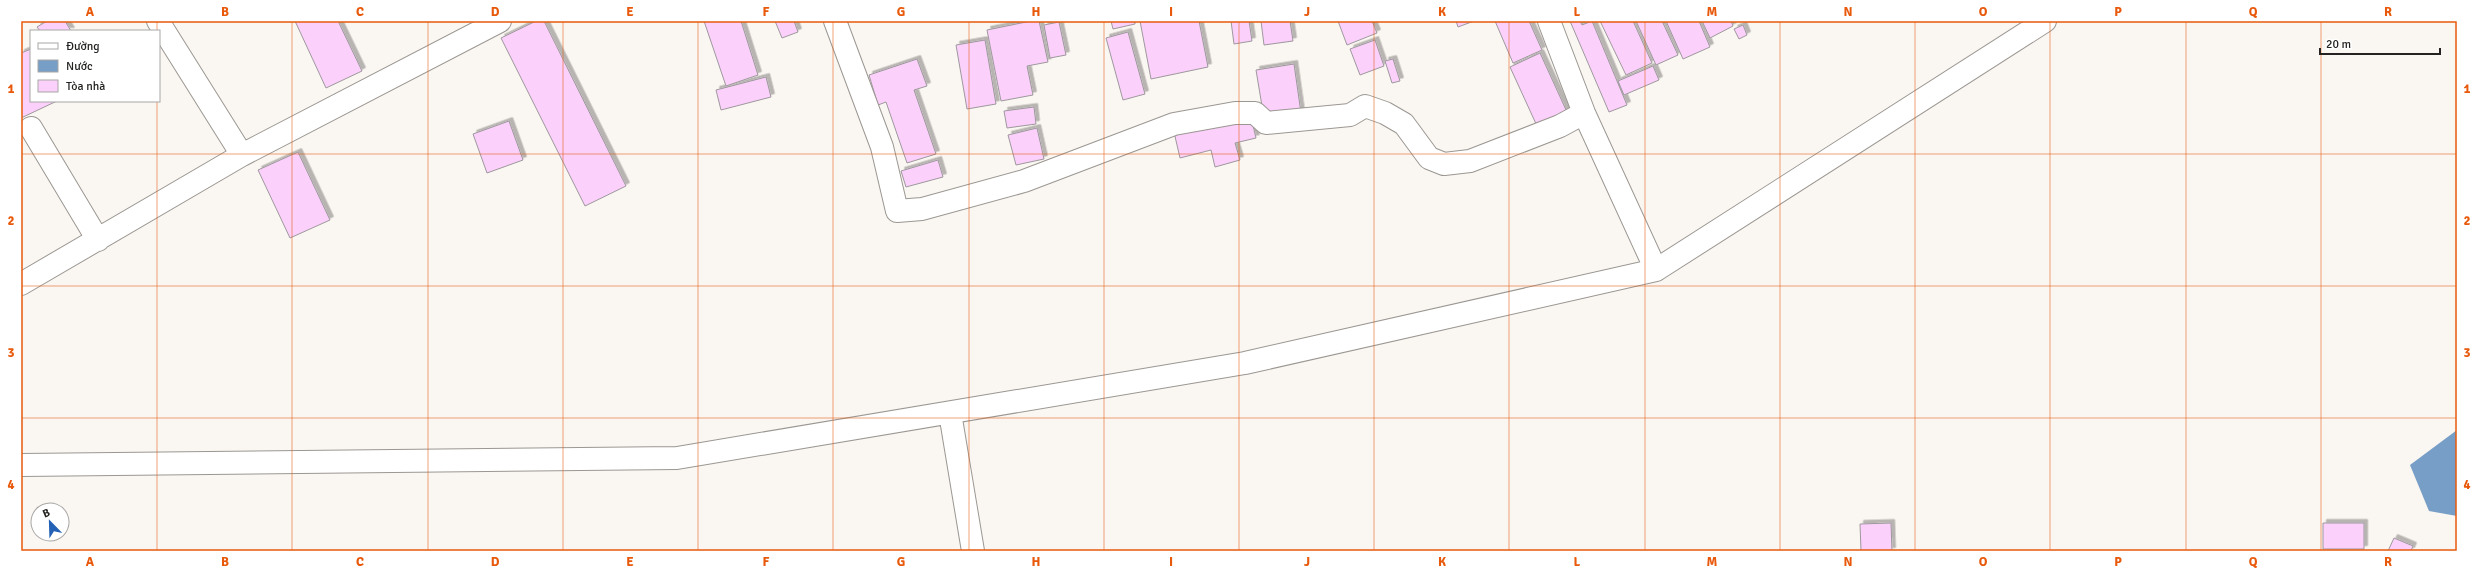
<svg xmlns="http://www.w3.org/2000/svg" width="2478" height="572" font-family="Signika,sans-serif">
	<defs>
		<filter id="shadow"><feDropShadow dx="3.5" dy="-3.5" stdDeviation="0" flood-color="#0004"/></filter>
	</defs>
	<rect width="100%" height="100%" fill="#faf6f1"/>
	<path fill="#769ec6" d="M2457,430V516L2429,511L2410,465Z"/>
	<path fill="#fbd0fb" stroke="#9d989d" filter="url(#shadow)" d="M47,21H65L71,31H40L37,27Z
		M295,21H338L362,71L326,88Z
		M536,21H544L626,186L585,206L501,38Z
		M704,21H741L758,75L726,86Z
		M775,21H794L798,32L782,38Z
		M1031,21H1039L1048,62L1027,66L1033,95L1001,101L987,30Z
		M1111,21H1135V24L1113,29Z
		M1140,21H1199L1208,67L1151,79Z
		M1231,21H1249L1252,41L1234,44Z
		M1261,21H1290L1293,41L1264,45Z
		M1338,21H1372L1377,33L1347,45Z
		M1456,21H1474L1458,27Z
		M1495,21H1529L1542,50L1513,63Z
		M1570,21H1580L1582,25L1592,21L1627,105L1609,112Z
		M1600,21H1633L1652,63L1626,75Z
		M1636,21H1662L1678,55L1656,65Z
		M1666,21H1699L1710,47L1683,59Z
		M1702,21H1731L1733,26L1710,38Z
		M1059,22L1066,55L1050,58L1044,25Z
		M1743,25L1747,35L1739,39L1734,29Z
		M1128,32L1145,94L1123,100L1106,38Z
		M985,40L996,104L967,109L956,45Z
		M1375,40L1384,66L1360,75L1350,49Z
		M31,49V101H57L21,118V53Z
		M1540,53L1567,112L1537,126L1510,67Z
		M917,59L927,86L914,90L936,154L907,163L886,102L878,105L869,75Z
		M1393,59L1400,81L1392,83L1385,61Z
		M1294,64L1301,113L1264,118L1256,70Z
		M1653,66L1659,80L1624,95L1618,81Z
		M766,77L771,97L721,110L716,90Z
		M1034,107L1036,124L1007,128L1004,111Z
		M1250,113L1256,138L1235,143L1240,160L1215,167L1211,150L1180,158L1174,132Z
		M509,121L523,160L487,173L473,134Z
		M1037,128L1044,159L1016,165L1008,135Z
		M298,152L330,220L290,238L258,170Z
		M938,160L943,177L906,187L901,171Z
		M1891,523L1892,551H1861L1860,524Z
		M2323,523H2364V549H2323Z
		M2394,538L2413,546L2411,551H2388Z"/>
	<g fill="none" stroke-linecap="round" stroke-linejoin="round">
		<g stroke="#9b9792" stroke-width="24">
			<path id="minor" d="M158,21L242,155
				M835,21L882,147L897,211L922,209L1024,181L1174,124L1235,113H1255L1266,123L1350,115L1365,106L1385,113L1404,124L1429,158L1444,164L1470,161L1560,126L1584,113
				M1549,21L1584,113L1656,270
				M31,128L98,240
				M21,284L242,155L500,21
				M950,413L973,551
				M21,465L677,458L1245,363L1656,270L2045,21"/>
		</g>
		<use href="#minor" stroke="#fff" stroke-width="22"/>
	</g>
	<path fill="none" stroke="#e8590c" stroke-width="1" stroke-opacity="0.55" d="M157,21V31M292,21V551M428,21V551M563,21V551M698,21V551M833,21V551M969,21V551M1104,21V551M1239,21V551M1374,21V551M1509,21V551M1645,21V551M1780,21V551M1915,21V551M2050,21V551M2186,21V551M2321,21V551M157,101V551M21,154H2457M21,286H2457M21,418H2457"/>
	<rect width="2478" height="572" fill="none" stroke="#ffffff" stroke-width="44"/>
	<rect x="30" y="30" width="130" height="72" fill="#ffffff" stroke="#a8a7a6"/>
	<rect x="38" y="43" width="20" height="6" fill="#ffffff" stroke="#a8a7a6"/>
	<text x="66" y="50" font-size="12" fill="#252321">Đường</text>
	<rect x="38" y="60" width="20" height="12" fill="#769ec6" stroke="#a8a7a6"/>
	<text x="66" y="70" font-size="12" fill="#252321">Nước</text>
	<rect x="38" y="80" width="20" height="12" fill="#fbd0fb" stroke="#a8a7a6"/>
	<text x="66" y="90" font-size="12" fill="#252321">Tòa nhà</text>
	<g transform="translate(50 522) rotate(337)"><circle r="19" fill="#ffffff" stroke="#a8a7a6"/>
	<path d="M0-3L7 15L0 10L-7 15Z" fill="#2261b3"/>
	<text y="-6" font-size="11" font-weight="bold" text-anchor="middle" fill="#252321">B</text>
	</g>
	<path d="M2320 48v6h120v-6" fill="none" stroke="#252321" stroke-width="2"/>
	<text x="2326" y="48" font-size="12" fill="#252321" stroke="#ffffff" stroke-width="3" paint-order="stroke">20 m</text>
	<rect x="22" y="22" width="2434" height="528" fill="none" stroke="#e8590c" stroke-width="1.5"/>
	<g font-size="13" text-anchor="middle" font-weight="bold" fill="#e8590c">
		<text x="90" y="16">A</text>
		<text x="225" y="16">B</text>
		<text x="360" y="16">C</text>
		<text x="495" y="16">D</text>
		<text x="630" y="16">E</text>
		<text x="766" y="16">F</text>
		<text x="901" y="16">G</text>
		<text x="1036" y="16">H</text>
		<text x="1171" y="16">I</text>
		<text x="1307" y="16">J</text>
		<text x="1442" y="16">K</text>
		<text x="1577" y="16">L</text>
		<text x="1712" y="16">M</text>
		<text x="1848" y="16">N</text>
		<text x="1983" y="16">O</text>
		<text x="2118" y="16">P</text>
		<text x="2253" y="16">Q</text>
		<text x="2388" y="16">R</text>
		<text x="11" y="93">1</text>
		<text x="2467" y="93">1</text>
		<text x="11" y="225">2</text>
		<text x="2467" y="225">2</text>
		<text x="11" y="357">3</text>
		<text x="2467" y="357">3</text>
		<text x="11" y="489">4</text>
		<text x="2467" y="489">4</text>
		<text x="90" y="566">A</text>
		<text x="225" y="566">B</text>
		<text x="360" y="566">C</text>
		<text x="495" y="566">D</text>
		<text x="630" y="566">E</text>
		<text x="766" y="566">F</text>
		<text x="901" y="566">G</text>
		<text x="1036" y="566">H</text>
		<text x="1171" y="566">I</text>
		<text x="1307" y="566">J</text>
		<text x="1442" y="566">K</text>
		<text x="1577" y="566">L</text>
		<text x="1712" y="566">M</text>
		<text x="1848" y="566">N</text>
		<text x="1983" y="566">O</text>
		<text x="2118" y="566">P</text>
		<text x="2253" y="566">Q</text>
		<text x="2388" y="566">R</text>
	</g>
</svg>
